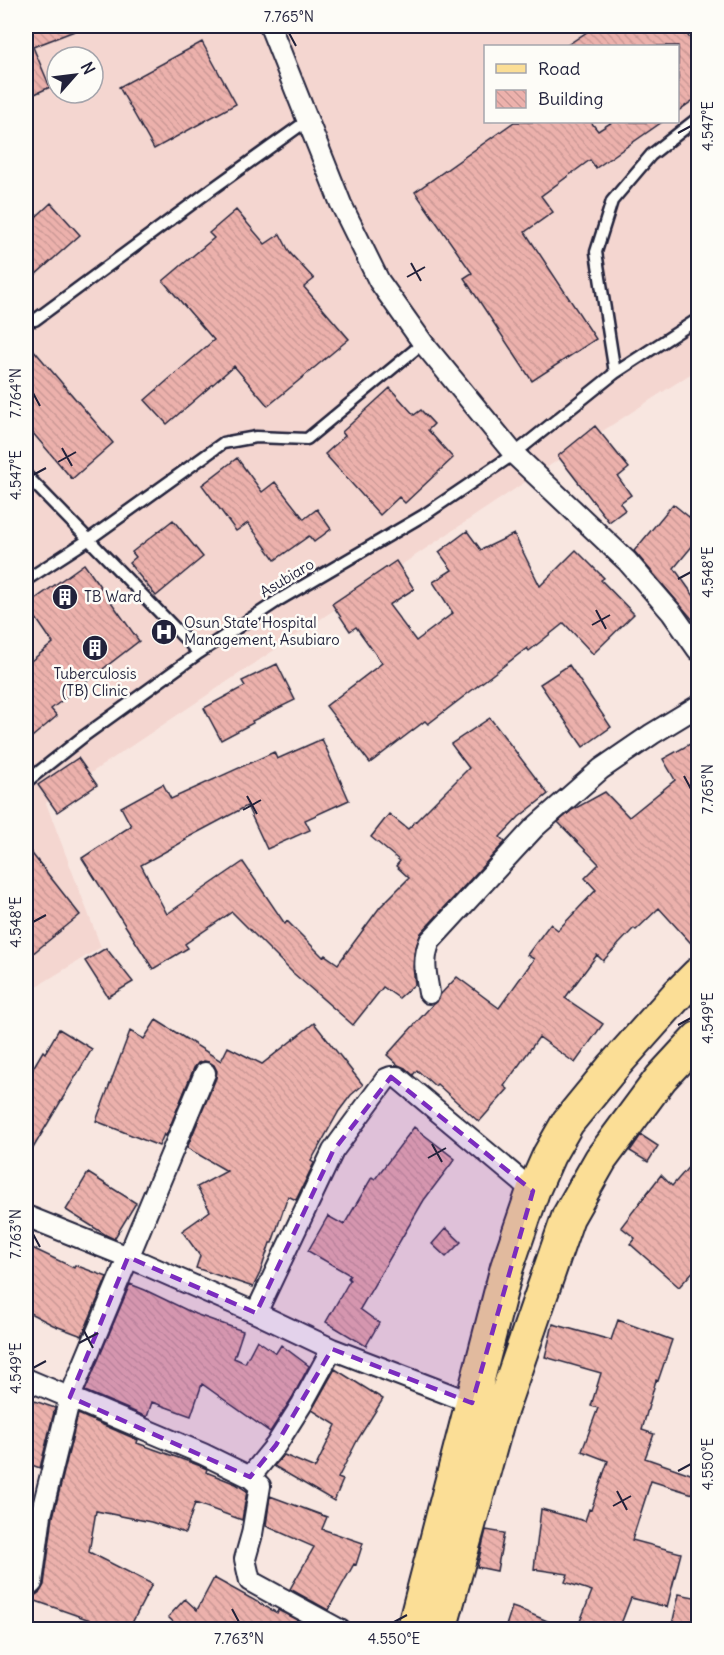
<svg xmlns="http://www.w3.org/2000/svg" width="724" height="1655" font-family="Delius,sans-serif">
	<defs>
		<pattern id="building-back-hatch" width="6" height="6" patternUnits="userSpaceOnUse" patternTransform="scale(1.5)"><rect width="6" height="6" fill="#ecb1ac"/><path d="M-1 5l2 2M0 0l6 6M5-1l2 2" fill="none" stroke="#ca9895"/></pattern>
	</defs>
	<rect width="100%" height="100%" fill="#f8e6e0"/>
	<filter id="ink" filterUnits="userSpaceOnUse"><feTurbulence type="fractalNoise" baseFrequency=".0167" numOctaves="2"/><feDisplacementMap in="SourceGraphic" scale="12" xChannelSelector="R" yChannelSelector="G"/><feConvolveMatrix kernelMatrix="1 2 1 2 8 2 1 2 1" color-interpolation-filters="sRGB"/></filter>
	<g filter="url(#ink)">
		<path fill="#f4d6d0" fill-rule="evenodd" d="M26,26H669L698,68V369L558,460L46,803L101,947L26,993ZM486,46H678V122H486ZM57,57H93V93H57Z"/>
		<path fill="url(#building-back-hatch)" stroke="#22223b" stroke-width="1.5" d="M26,26H85V27L33,47L50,87L26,98Z
			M596,26H681L699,51V96L678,111V46H566Z
			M202,42L236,104L154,149L119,87Z
			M514,122H591L598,131L612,122H662L596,168L590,160L541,196L553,212L525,232L596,339L532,381L464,278L472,273L415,192Z
			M51,203L80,235L26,283V226Z
			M236,210L265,244L280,234L290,253L314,279L304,287L349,339L268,406L234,366L167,424L145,400L214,340L163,281L214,238L209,233Z
			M26,341L113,443L72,479L26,425Z
			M390,388L414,415L421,410L434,424L428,430L453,458L405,503L399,497L380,515L325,454L345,436L342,432Z
			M595,426L629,468L618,477L631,495L620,503L625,510L609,522L558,456Z
			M237,458L262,492L275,482L304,519L317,509L331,529L314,542L309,536L275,560L248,523L236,531L202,485Z
			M673,504L699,525V538L674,568L699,603V627L634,551Z
			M173,520L203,557L156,596L129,563L136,557L132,552Z
			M467,531L481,550L514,534L540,586L576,550L604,578L601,580L634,614L593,654L564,623L529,651L527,648L428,724L425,721L370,763L326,706L382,663L356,627L350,631L332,604L396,561L414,589L389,605L416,641L453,613L433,582L452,570L439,552Z
			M84,564L139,641L51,709L57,716L26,742V665L53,643L27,605Z
			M277,664L295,700L252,721L253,723L221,740L204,708L245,686L242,681Z
			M569,665L611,727L583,747L540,684Z
			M490,718L548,794L519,817L500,837L505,842L421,933L414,953L413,967L415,984L399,998L383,987L353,1025L293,973L232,912L185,944L188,948L153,969L82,858L131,826L121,807L163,784L171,799L274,752L277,759L322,739L349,800L305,820L310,830L267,849L247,806L185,839L186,840L141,865L167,914L243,862L285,924L287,921L323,957L325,955L338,964L380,907L409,878L396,866L400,861L371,837L389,814L408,829L469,768L451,744Z
			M699,739V870L689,877L699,887V952L659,908L636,930L634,928L603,961L597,955L565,998L603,1024L575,1063L539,1037L504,1086L508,1089L479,1122L437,1084L435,1086L417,1070L413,1075L405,1068L398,1065L387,1055L433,1004L437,1002L440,995L457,977L499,1008L534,959L527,955L550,924L558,930L596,890L585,878L599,864L558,822L572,810L605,792L629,817L675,780L663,759Z
			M78,758L97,785L57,812L38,785Z
			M26,846L80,915L26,959Z
			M106,948L133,982L108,997L85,961Z
			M156,1020L221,1061L228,1047L262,1064L314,1023L363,1085L351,1095L339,1111L311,1161L314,1163L296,1200L288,1196L272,1243H270L260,1273L253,1287L196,1268L200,1256L182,1231L210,1211L197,1187L227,1171L187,1148L216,1078L217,1071L214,1065L209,1062L204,1061L198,1063L194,1068L166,1136L164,1134L159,1146L96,1121L130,1031L144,1039Z
			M59,1029L92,1049L26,1160V1080L43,1051L45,1053Z
			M414,1127L455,1159L424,1200L360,1309L379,1323L366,1346L326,1322L350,1280L348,1278L350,1275L308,1251L328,1216L344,1225L372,1177L375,1179Z
			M641,1135L658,1146L648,1162L630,1151Z
			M699,1155V1265L679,1287L630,1244L635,1238L621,1227L661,1175L672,1186Z
			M88,1173L136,1203L114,1239L106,1235L66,1210Z
			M446,1228L461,1242L446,1257L432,1244Z
			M26,1245L74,1268L75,1265L107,1277L82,1336L53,1325L26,1311Z
			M130,1284L145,1290L195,1314L243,1331L234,1358L245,1363L257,1340L276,1353L281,1345L309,1366L292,1398L270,1432L202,1384L191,1416L152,1402L147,1417L85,1391Z
			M618,1320L672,1340L658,1381L656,1380L642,1430L654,1434L645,1458L699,1477L693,1494L651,1481L632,1540L681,1553L667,1607L631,1598L619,1629H577L592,1591L565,1582L568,1574L534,1569L541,1509L585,1521L589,1509L591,1510L608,1461L582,1451L598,1408L591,1406L601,1373L545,1357L553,1324L611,1340Z
			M335,1369L383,1399L358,1439L338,1478L343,1480L334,1501L274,1466L284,1455L315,1468L336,1425L312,1410Z
			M26,1398L55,1408L40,1468L26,1463Z
			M78,1414L138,1440L137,1443L198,1465L207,1469L206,1472L236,1484L247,1491L242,1520L195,1503L185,1533L151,1522L96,1511L89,1552L152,1584L129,1629H101L89,1623L90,1620L30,1599L40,1592L44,1585L53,1517Z
			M270,1496L327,1517L322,1529L363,1543L356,1565L354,1564L328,1610L290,1589L314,1547L266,1526Z
			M486,1530L504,1533L497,1571L477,1567Z
			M214,1578L277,1613L278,1610L314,1629H181L168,1617L185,1599L197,1610Z
			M679,1594L699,1598V1629H671Z
			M512,1607L524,1611L566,1629H505Z"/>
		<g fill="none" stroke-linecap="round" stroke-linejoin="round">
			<g stroke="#22223b" stroke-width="15">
				<path id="service" d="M35,320L212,189L308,120
					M615,373L596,252L612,201L651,155L698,118
					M26,475L199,653
					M26,580L88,540L223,443L256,437L307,439L423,343
					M26,782L84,736L199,653L279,600L424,515L514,454L615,373L698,319"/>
			</g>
			<g stroke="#22223b" stroke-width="24">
				<path id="minor" d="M270,26L341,204L379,281L423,343L514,454L627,561L672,613L698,650
					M429,993C426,974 422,960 430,941L534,828L601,769L652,734L698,706
					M26,1216L128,1257L256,1313L332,1349L472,1403
					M256,1313L333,1151L386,1079L391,1077H397L533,1191
					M26,1379L203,1454L250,1477L260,1486L252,1534L245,1559L250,1581L340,1630
					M250,1477L276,1445L302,1404L332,1349
					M26,1588L32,1583L41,1515L70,1397L205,1073"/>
			</g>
			<g stroke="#22223b" stroke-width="36">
				<path id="primary" d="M413,1630L507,1267L533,1191L549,1155L568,1122L613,1067L679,993L698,974
					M440,1630L499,1417L568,1217L601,1159L661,1078L698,1038"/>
			</g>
			<use href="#service" stroke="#fdfcf7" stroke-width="10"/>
			<use href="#minor" stroke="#fdfcf7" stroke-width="20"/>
			<use href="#primary" stroke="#fbde96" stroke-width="32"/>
		</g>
	</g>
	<path fill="#7b2cbf" fill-opacity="0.2" stroke="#7b2cbf" stroke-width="4.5" stroke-dasharray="12 8" stroke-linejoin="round" d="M391,1077L533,1191L472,1403L332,1349L276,1445L250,1477L70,1397L128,1257L256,1313L333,1151Z"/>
	<path fill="none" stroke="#22223b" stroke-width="2" d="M289,33L296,46M678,133L691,126M411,263L421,281M407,277L425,267M33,393L40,406M62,448L72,466M58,462L76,452M33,475L46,468M678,579L691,572M596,610L606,629M592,625L610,615M684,776L691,789M247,796L257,814M243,810L261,800M33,922L46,915M678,1025L691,1018M432,1144L442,1162M428,1158L446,1148M33,1234L40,1247M83,1329L93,1348M79,1343L98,1333M33,1368L46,1361M678,1471L691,1464M617,1491L627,1510M613,1506L631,1496M232,1609L239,1622M394,1622L407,1615"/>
	<defs>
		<g id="building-disc" transform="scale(1.35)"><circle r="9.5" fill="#22223b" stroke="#fdfcf7"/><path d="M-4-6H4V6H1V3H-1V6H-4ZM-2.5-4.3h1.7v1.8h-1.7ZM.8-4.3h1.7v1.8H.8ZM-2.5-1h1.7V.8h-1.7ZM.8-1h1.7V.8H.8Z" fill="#fff"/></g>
		<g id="hospital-disc" transform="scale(1.35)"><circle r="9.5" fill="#22223b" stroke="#fdfcf7"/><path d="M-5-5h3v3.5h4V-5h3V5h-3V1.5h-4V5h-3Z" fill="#fff"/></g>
	</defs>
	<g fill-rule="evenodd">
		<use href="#building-disc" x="65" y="597"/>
		<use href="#hospital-disc" x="164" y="632"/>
		<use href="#building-disc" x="95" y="648"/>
	</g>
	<g text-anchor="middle" stroke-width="5" stroke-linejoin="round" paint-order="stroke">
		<g font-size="15" fill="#22223b" stroke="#fdfcf7">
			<text transform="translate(287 578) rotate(-31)" y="5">Asubiaro</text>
		</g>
		<g font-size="15" fill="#22223b" stroke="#fdfcf7" text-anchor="start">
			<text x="84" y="602">TB Ward</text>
			<text x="184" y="628">Osun State Hospital<tspan x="184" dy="17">Management, Asubiaro</tspan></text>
			<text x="95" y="679" text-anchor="middle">Tuberculosis<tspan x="95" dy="17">(TB) Clinic</tspan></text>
		</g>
	</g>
	<rect width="724" height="1655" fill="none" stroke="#fdfcf7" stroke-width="66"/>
	<rect x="484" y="45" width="195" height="78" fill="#fdfcf7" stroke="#a5a5ac" stroke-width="1.5"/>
	<rect x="496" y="64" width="30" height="9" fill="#fbde96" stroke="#a5a5ac" stroke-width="1.5"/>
	<text x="538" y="75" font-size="18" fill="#22223b">Road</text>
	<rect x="496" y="90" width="30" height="18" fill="url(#building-back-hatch)" stroke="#a5a5ac" stroke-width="1.5"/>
	<text x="538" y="105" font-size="18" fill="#22223b">Building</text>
	<g transform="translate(75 75) rotate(62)"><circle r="28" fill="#fdfcf7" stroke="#a5a5ac" stroke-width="1.5"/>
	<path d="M0-4.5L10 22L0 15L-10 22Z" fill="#22223b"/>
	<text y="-9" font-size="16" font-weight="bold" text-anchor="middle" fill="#22223b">N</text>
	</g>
	<rect x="33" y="33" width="658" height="1589" fill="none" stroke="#22223b" stroke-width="2"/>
	<g font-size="15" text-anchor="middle" fill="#22223b">
		<text x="289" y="22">7.765°N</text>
		<text transform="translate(708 126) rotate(-90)" y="5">4.547°E</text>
		<text transform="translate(16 393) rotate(-90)" y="5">7.764°N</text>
		<text transform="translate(16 475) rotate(-90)" y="5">4.547°E</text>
		<text transform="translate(708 572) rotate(-90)" y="5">4.548°E</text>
		<text transform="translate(708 789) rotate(-90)" y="5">7.765°N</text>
		<text transform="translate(16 922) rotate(-90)" y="5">4.548°E</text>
		<text transform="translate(708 1018) rotate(-90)" y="5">4.549°E</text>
		<text transform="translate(16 1234) rotate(-90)" y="5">7.763°N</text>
		<text transform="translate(16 1368) rotate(-90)" y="5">4.549°E</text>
		<text transform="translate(708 1464) rotate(-90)" y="5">4.550°E</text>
		<text x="239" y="1644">7.763°N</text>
		<text x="394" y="1644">4.550°E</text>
	</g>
</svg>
